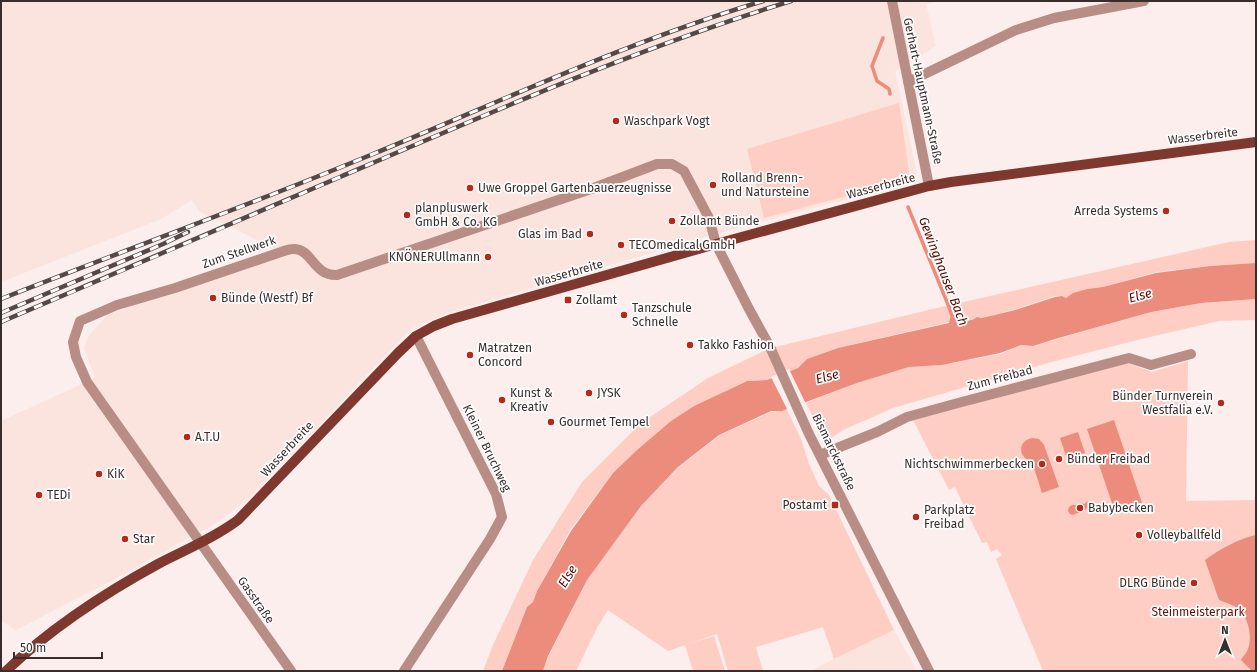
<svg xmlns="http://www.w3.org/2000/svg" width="1257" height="672" font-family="'Fira Sans',sans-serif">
	<rect width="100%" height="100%" fill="#fbeeec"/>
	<path fill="#fbe3de" d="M1,1H942L926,4L936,46L895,71L917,174L912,182L737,228L450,312L411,329L245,502L216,523L111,581L16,630L1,621V421L95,378L84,348L88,337L107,315L140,303L175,294L226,275L276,259L273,248L200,212L192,200L161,219L1,282Z
		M894,630L917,671H811L834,659Z"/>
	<path fill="#fecec5" d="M899,103L910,179L764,218L747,149Z
		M1256,240V263L1209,266L1156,272L1103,287L1087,289L1073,293L1066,298L1062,296H1055L1015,309L982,318L977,316L972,320L960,321L953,315L950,318L949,322L838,348L807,359L798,368L783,374L771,348L937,308L1229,242Z
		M1256,299V320L1219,321L1137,340L1048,363L893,408L843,430L825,442L806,403L857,383L909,367L943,365L1001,354L1021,345L1033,346L1151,312L1201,303Z
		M770,348L782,374L766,380L746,381L694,406L671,421L637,450L613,473L570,530L537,591L533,602L527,607L502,671H483L493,645L533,560L582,482L641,423L708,378Z
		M1188,361L1186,501L1256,500V671H1043L996,559L1002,555L997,549L991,552L987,542L982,543L955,487L949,490L913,420L1125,362L1152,372Z
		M787,410L801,439L809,464L819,486L829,495L894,630L834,659L823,627L756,647L763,671H728L717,634L668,651L608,610L598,626L576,671H543L548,657L587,580L641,506L679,467L720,435L771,412Z
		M714,636L725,671H693L685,645Z"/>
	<path fill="#eb8c7c" d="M1256,263V299L1201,303L1151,312L1055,339L1033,346L1021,345L1000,353L942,365L909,367L857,383L782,411H771L719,435L678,467L641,506L587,580L548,656L543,671H502L527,607L533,602L537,591L571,531L613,473L637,450L671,421L694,406L747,381L767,380L798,368L807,359L838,348L949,323L950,318L953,315L960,321L972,320L977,317L982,318L1015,310L1055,297L1062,296L1066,298L1073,293L1087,289L1103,287L1156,273L1210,266Z
		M1114,420L1142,503L1115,512L1087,429Z
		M1078,432L1085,453L1067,459L1060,438Z
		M1032,438L1039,439L1044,445L1059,487L1042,493L1032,462C1018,458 1017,441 1032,438Z
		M1090,501L1091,507L1086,509L1080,513H1077L1073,515L1070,514L1068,511L1069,507L1072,505H1077L1079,503L1085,504L1086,502Z
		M1256,535V671H1252L1241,660C1243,656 1247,653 1248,649C1253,635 1248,614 1234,606C1230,604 1224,602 1219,600L1205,560C1220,549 1238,539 1256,535Z"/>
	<path fill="#fbeeec" d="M789,369L806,404L788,411L771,377Z"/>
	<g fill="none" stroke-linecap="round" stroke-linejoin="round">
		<path stroke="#eb8c7c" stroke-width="3.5" d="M883,38L872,66L877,81L889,89L890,94
			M908,207L949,307L953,319"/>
		<path stroke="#b78d85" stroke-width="10" d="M892,1L929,186
			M908,82L1016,30L1054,18L1144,1
			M820,455L877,432L907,417L958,403L1129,358L1151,365L1191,354
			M291,671L87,382L76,357L73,342L80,321L117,305L175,288L284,251C287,250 290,249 293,249C312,248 313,276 337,275L591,189L657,164H672L684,171L709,218L716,244L749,309L770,347L809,434L929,671
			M404,671L490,539L502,517L496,494L416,336"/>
		<path stroke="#7f382d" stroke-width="10" d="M6,671C51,628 103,594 158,564C185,550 214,538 238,520L398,353L416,336L434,326L452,319L716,244L929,186L951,182L1256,142"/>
		<g stroke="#554947" stroke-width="4.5">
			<path id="rail" d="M1,299C125,250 250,205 373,154C502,101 629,41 763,1
				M1,313L163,244L188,232
				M1,322C114,274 227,226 340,177C489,113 636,49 791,1"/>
		</g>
		<use href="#rail" stroke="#fefefe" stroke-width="3" stroke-dasharray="9" stroke-linecap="butt"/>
	</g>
	<g fill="#b62819" stroke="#fefefe" stroke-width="1.5">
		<circle cx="616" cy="121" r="4"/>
		<circle cx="713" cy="185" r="4"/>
		<circle cx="470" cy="188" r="4"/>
		<circle cx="1166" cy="211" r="4"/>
		<circle cx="407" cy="215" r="4"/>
		<circle cx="672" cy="221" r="4"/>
		<circle cx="590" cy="234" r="4"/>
		<circle cx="621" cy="245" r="4"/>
		<circle cx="488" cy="257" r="4"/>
		<circle cx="213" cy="298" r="4"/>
		<rect x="564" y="296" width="8" height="8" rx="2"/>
		<circle cx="624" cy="315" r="4"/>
		<circle cx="690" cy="345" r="4"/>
		<circle cx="470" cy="355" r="4"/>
		<circle cx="589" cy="393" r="4"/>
		<circle cx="502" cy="400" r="4"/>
		<circle cx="1221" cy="403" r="4"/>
		<circle cx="551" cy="422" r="4"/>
		<circle cx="187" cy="437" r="4"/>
		<circle cx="1059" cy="459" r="4"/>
		<circle cx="1042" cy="464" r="4"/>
		<circle cx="99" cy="474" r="4"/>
		<circle cx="39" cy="495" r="4"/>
		<rect x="831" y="501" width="8" height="8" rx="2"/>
		<circle cx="1080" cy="508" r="4"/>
		<circle cx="916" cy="517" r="4"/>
		<circle cx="1139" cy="535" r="4"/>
		<circle cx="125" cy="539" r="4"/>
		<circle cx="1194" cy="583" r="4"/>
	</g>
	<g text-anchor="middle" stroke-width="3.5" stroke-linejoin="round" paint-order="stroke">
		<g font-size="12" fill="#392d2b" stroke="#fefefe">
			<text transform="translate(923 91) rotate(78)" y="4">Gerhart-Hauptmann-Straße</text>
			<text transform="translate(1203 136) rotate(-7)" y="4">Wasserbreite</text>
			<text transform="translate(881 186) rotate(-15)" y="4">Wasserbreite</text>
			<text transform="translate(239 252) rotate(-19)" y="4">Zum Stellwerk</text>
			<text transform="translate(569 273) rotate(-16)" y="4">Wasserbreite</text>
			<text transform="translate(1000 378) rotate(-15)" y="4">Zum Freibad</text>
			<text transform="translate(487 448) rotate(64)" y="4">Kleiner Bruchweg</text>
			<text transform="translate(287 449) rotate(-47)" y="4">Wasserbreite</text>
			<text transform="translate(834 452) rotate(64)" y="4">Bismarckstraße</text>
			<text transform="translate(256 600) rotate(55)" y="4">Gasstraße</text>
		</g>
		<g font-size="12" fill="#392d2b" stroke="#fefefe" text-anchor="start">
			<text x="624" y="125">Waschpark Vogt</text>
			<text x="721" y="182">Rolland Brenn-<tspan x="721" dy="14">und Natursteine</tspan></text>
			<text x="478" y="192">Uwe Groppel Gartenbauerzeugnisse</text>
			<text x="415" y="212">planpluswerk<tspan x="415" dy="14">GmbH &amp; Co. KG</tspan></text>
			<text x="1158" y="215" text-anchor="end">Arreda Systems</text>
			<text x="680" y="225">Zollamt Bünde</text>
			<text x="582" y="238" text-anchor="end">Glas im Bad</text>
			<text x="629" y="249">TECOmedical GmbH</text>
			<text x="480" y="261" text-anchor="end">KNÖNERUllmann</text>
			<text x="221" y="302">Bünde (Westf) Bf</text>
			<text x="576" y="304">Zollamt</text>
			<text x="632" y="312">Tanzschule<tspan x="632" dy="14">Schnelle</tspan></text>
			<text x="698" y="349">Takko Fashion</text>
			<text x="478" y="352">Matratzen<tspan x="478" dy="14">Concord</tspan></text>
			<text x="510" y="397">Kunst &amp;<tspan x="510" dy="14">Kreativ</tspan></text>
			<text x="597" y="397">JYSK</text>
			<text x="1213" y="400" text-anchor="end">Bünder Turnverein<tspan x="1213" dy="14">Westfalia e.V.</tspan></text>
			<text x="559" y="426">Gourmet Tempel</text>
			<text x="195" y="441">A.T.U</text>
			<text x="1067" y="463">Bünder Freibad</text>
			<text x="1034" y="468" text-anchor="end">Nichtschwimmerbecken</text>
			<text x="107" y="478">KiK</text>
			<text x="47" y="499">TEDi</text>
			<text x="827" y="509" text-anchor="end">Postamt</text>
			<text x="1088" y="512">Babybecken</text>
			<text x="924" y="514">Parkplatz<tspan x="924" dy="14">Freibad</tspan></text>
			<text x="1147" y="539">Volleyballfeld</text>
			<text x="133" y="543">Star</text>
			<text x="1186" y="587" text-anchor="end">DLRG Bünde</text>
		</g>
		<g font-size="12" fill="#640f06" stroke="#fefefe">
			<text x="1198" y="616">Steinmeisterpark</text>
		</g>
		<g font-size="13" font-style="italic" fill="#5d0601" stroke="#fefefe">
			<text transform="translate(944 271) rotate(69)" y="5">Gewinghauser Bach</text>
			<text transform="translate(1140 295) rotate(-15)" y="5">Else</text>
			<text transform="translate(827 376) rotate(-15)" y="5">Else</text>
			<text transform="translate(567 576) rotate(-58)" y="5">Else</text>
		</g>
	</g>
	<rect width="1257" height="672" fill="none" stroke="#392d2b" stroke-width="4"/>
	<g transform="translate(1225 640)" stroke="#fefefe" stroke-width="3" paint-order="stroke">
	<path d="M0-3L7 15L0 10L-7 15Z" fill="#392d2b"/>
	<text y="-6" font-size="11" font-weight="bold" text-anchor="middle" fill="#392d2b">N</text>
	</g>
	<path d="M14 652v6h88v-6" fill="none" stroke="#392d2b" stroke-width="2"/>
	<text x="20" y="652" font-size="12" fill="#392d2b" stroke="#fefefe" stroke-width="3" paint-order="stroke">50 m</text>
</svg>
